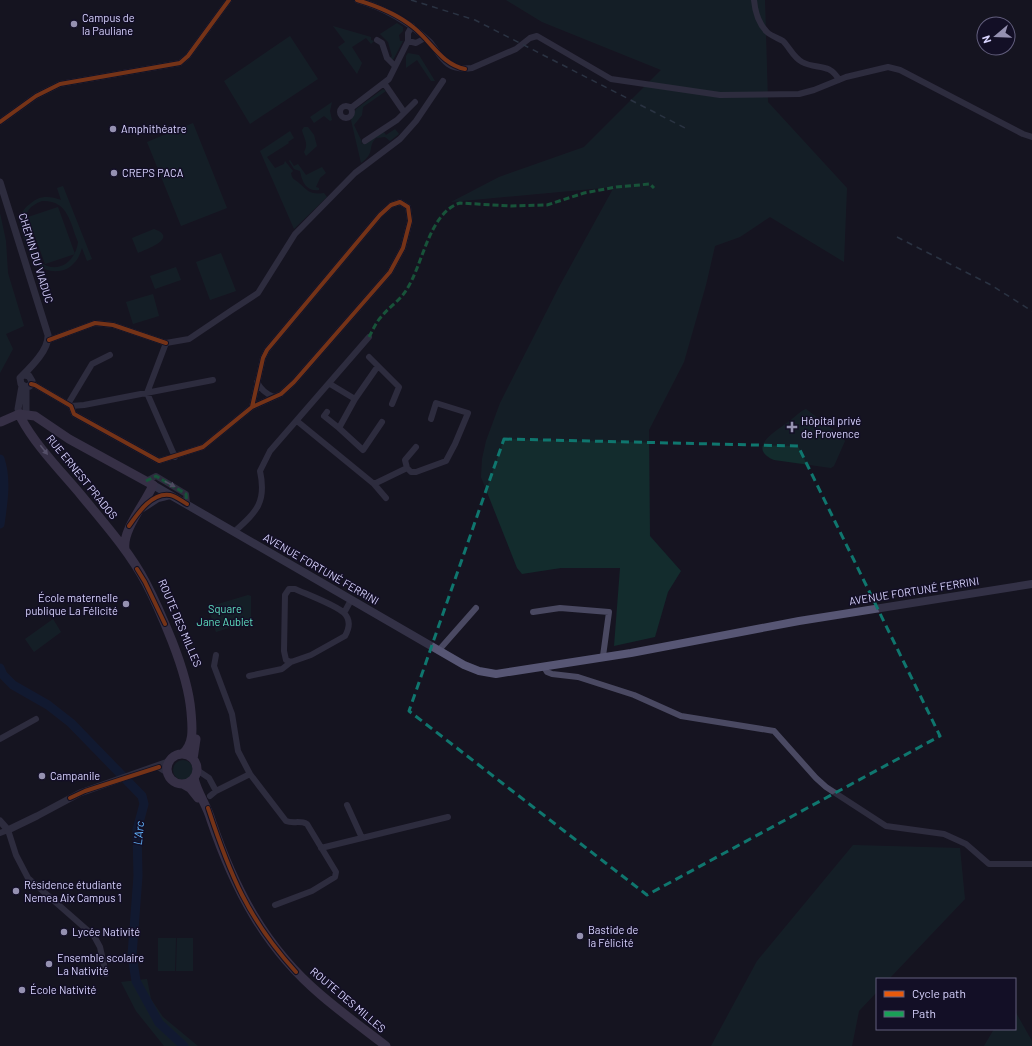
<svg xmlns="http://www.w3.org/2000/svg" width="1032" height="1046" font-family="Barlow,sans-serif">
	<rect width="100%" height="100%" fill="#161421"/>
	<path fill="#132c2d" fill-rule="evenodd" d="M506,0H765L768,102L847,188L844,262L770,217L740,237L715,246L706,285L684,362L649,430L650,536L681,571L668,592L655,637L614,646L620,568H561L522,574L517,568L481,477L482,459L486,441L500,403L559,287L614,187L451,202L499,177L584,147L661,70L542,22Z
		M397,23L403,27V31L399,35L400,41H403L393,60L389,59L392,56L388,42L380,34Z
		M333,26L371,37V40L374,41L371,44L366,38L352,47L362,63L357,74L338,47L345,42Z
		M290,36L318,79L250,124L224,81Z
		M408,53L419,55L435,81H431L417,60L406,68V56Z
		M383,89L386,91L363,107L362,115L354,125L362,142L361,144L384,132L386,135L395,129L399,134L390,141L385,137L376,138C367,147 376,152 361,163L351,120L356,109Z
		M332,102L330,111L332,120L330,121L324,116L314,123L310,117Z
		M193,123L227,208L181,226L147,142Z
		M304,127H308L314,135L317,146L306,156L304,152C309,143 304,139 302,130Z
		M290,131L294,138L288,142L289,143L267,157L275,168L284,164L285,161L293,171L291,173C292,180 295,179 299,183C308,191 310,195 324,193L327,197L294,229L260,151Z
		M290,160L294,166L298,164L306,175L322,167L326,173L320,178L316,187L319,188V190C306,192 302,181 300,171L294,169L289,161Z
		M63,186L92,259L87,261L82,248C80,254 78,260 73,264C64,274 46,273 37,264C30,257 19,229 20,219C21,213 25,207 30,204C40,195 49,196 61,200L57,188ZM42,201C68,200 70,222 78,242C76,262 56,276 39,261C34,256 32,248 30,241C24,224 20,209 42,201Z
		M58,207L75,254L45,264L28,217Z
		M0,213L6,241L8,273L24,326L6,334L13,349L0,373Z
		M154,229C179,238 147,249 138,253L132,238Z
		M221,253L236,291L210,300L196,262Z
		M176,267L181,280L155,289L150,276Z
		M153,294L159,316L133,324L126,302Z
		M806,409L841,436L845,441L834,466L831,468L774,460C746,448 776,431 788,422C794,418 800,411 806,409Z
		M248,595L251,596V621L216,632L208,607Z
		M53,619L61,632L34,652L25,639Z
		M173 770a10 10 0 1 1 20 0a10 10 0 1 1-20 0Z
		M853,845L960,848L965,899L889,979H877V992L859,1011L852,1046H711L757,961Z
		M158,938H176L175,971H158Z
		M177,938H193V971H176Z
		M147,979L151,999L163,1017L198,1046H164L136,1011L121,982Z
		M1015,1011L1032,1041V1046H984L994,1029H1015Z"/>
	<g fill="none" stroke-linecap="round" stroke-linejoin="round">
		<path stroke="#0d2144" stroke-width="9" d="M0,459C7,480 3,503 0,524
			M0,668L3,675L13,685L48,705L71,723L142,796L144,804L137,830L138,876L132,955L136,981L159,1023L184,1046"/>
		<path stroke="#4a4962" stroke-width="6" d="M357,0C385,8 409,22 430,42C436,49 440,58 448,64C455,69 464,69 472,68L516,49L530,38L537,36L611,79L720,95L799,94L814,90L846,77L888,67L900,70L1023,134L1032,137
			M754,0C755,11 759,24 767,32C771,36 778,38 783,41C790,48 793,57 802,62C817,70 829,62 839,80
			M377,40L382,43L387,58L395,66
			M408,41L416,43L425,38
			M384,83L404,112
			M340 112a6 6 0 1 1 12 0a6 6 0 1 1-12 0Z
			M351,108L389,79L408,41V33L412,26
			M0,122L36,96L60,84L180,63L188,56L229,0
			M365,141L397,120L415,102
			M49,340L95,323L113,325L166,343L189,339L232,310L258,293L295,234L355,173L400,139L416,121L443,81
			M166,343L147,393L175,457
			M369,357L378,366
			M257,382C261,390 266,394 274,397
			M31,384L35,385L71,406L74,414L159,461L203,447L252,407L281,394L294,382L390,272L403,248L410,221L408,207L400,202L391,205L380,215L267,350L263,358L252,407
			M330,384L355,399L378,366L399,387L392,404
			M355,399L339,428L363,450L382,422
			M68,404L92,364L110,355
			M71,406L84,405L213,380
			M327,412L324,416L339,428
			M297,421L374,484L386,498
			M407,468L405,460L416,447
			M146,481L156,476L186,494L187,504
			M374,484L407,468L411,472H416L446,461L455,444L468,413L436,403L431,419
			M234,532C256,512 267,503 260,471L270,451L369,337
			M289,589H295C306,594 336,605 344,613C351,620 349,629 345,636L311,655L291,662L286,660L284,651L285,595Z
			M533,612L560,608L609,612L603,656
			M344,613L351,600
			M439,650L476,608
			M544,667L547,672L552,674L578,677L634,695L681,716L774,731L816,778L826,787L886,826L944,834L966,844L989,864H1032
			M249,676L282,669L291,662
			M0,739L36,719
			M197,770L209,778L216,791L250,774L238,751L232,714L214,666L216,655
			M250,774L286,821C293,824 300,820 307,824L336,872L335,877L312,891L275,905
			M210,796L216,791
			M347,805L362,838
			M0,833L8,830L16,855L28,878L94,936L100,947L106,974
			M321,848L448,817"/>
		<path stroke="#4a4962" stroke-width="7" d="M0,182L48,335C49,350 30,368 20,378L21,384L26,387L30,386L32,381L29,376L25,375
			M22,386L18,409L21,418L26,414V387
			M159,767L167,772
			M0,821L8,830L37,816L80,793L168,762"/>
		<path stroke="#575674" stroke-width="8" d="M153,485L464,665L479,671L496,674L631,653L799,621L1032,584
			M141,509L158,498L170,495"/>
		<path stroke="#5e5373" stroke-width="9" d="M21,418C36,446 61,471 81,495C104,523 129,551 146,583C156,602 164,621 172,641C181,664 189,687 191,712C192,725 195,745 182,754
			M1,422L19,414L35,416L69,439L153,485C145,504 122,530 125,549
			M167 769a15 15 0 1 1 30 0a15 15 0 1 1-30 0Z
			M193,759L196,739
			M194,778C197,793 207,805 211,820C234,888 265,948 321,995C342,1013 364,1029 386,1046
			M183,784L190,788L198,798"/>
		<path stroke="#43596b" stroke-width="1.5" stroke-dasharray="6 5" stroke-linecap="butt" d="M411,0L475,20L689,130
			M897,237L991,285L1032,311"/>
		<path stroke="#1a9f57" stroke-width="3" stroke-dasharray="6 3" stroke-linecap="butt" d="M369,337C373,330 376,322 382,316C389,307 399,301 405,292C423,267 428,213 460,203L511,206L547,205L584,193L616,187L650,184L654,188
			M146,481L156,476L186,494L187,504"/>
		<g stroke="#130f26" stroke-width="6">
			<path id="cycleway" d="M357,0C377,6 397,14 413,27C432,42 441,64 465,69
				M0,122L36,96L60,84L180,63L188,56L229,0
				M49,340L95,323L113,325L166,343
				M31,384L35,385L71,406L74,414L159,461L203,447L252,407L281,394L294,382L390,272L403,248L410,221L408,207L400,202L391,205L380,215L267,350L263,358L252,407
				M129,526C138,513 152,492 170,495C176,496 183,502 187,504
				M137,569L145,582L165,624
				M70,798L85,791L159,767
				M208,808C230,875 248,919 296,972"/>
		</g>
		<use href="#cycleway" stroke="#e8590c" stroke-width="4"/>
	</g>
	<defs><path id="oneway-solid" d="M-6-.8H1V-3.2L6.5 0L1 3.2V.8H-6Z"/></defs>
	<use fill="#a29ac0" href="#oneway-solid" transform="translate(44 450) rotate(52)"/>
	<use fill="#928eb0" href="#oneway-solid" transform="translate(170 484) rotate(28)"/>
	<path d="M0 0H1032V1046H0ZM504,439L798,446L940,736L647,895L409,711Z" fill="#161421" fill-opacity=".55" fill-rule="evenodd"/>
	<path fill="none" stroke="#0f766e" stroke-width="3" stroke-dasharray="8 5" stroke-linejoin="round" d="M504,439L798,446L940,736L647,895L409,711Z"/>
	<g fill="#9591b1" stroke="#130f26" stroke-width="1.5">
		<circle cx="74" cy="24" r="4"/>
		<circle cx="113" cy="129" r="4"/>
		<circle cx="114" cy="173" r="4"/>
		<path d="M790 421h4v4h4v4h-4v4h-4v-4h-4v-4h4z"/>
		<circle cx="126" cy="604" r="4"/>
		<circle cx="42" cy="776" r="4"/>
		<circle cx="16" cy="891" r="4"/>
		<circle cx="64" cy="932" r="4"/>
		<circle cx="580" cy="936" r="4"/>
		<circle cx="49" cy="964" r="4"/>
		<circle cx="22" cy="990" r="4"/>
	</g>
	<g text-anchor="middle" stroke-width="3" stroke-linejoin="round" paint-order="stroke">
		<g font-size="11" fill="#d9d4ff" stroke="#130f26" text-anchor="start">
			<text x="82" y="22">Campus de<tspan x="82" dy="13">la Pauliane</tspan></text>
			<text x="121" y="133">Amphithéatre</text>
			<text x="122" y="177">CREPS PACA</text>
			<text x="801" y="425">Hôpital privé<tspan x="801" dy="13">de Provence</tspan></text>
			<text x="118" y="602" text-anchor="end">École maternelle<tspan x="118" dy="13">publique La Félicité</tspan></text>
			<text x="50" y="780">Campanile</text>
			<text x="24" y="889">Résidence étudiante<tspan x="24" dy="13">Nemea Aix Campus 1</tspan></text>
			<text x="588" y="934">Bastide de<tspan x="588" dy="13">la Félicité</tspan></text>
			<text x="72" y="936">Lycée Nativité</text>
			<text x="57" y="962">Ensemble scolaire<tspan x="57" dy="13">La Nativité</tspan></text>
			<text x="30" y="994">École Nativité</text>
		</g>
		<g font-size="11" fill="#d9d4ff" stroke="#130f26">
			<text transform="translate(36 258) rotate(73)" y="4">CHEMIN DU VIADUC</text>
			<text transform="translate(82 477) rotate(51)" y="4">RUE ERNEST PRADOS</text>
			<text transform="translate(321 569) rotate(30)" y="4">AVENUE FORTUNÉ FERRINI</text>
			<text transform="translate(914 591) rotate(-9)" y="4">AVENUE FORTUNÉ FERRINI</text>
			<text transform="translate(180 623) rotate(67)" y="4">ROUTE DES MILLES</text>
			<text transform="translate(348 1000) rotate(40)" y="4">ROUTE DES MILLES</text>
		</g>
		<g font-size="11" fill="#5fe0c0" stroke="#130f26">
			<text x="225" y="613">Square<tspan x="225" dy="13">Jane Aublet</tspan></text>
		</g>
		<g font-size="12" font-style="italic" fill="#62b6ff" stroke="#130f26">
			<text transform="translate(139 833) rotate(-84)" y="4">L'Arc</text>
		</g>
	</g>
	<rect x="876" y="978" width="140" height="52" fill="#130f26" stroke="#625e7d"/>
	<rect x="884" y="991" width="20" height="6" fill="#e8590c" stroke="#625e7d"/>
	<text x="912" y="998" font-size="12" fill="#d9d4ff">Cycle path</text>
	<rect x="884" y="1011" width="20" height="6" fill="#1a9f57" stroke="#625e7d"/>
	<text x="912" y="1018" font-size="12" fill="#d9d4ff">Path</text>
	<g transform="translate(996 36) rotate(251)"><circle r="19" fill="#130f26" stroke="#625e7d"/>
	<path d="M0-3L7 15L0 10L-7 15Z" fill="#9591b1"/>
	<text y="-6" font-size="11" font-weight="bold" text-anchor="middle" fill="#d9d4ff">N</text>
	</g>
</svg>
